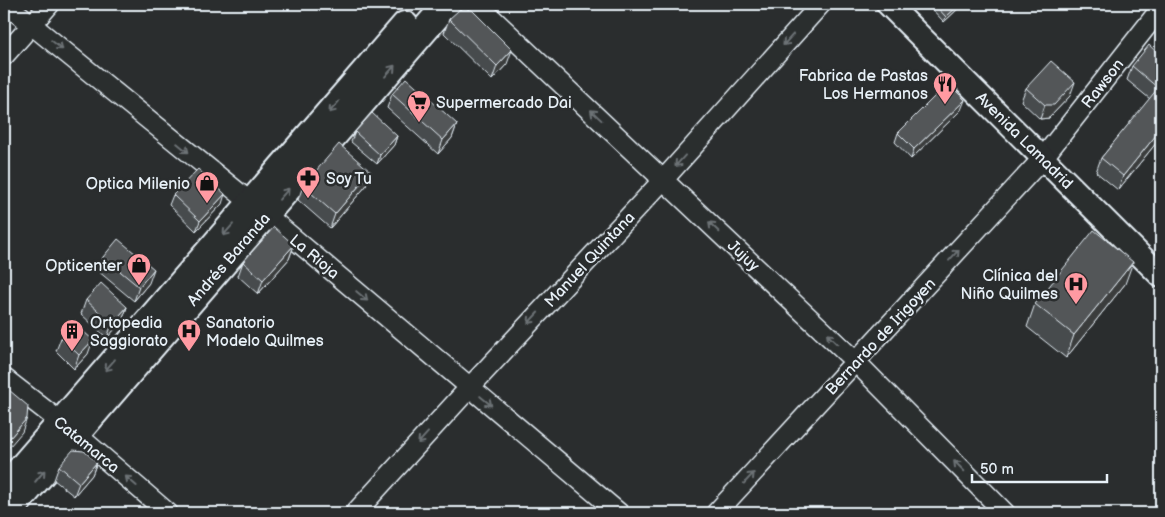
<svg xmlns="http://www.w3.org/2000/svg" width="1165" height="517" font-family="'Balsamiq Sans',sans-serif">
	<rect width="100%" height="100%" fill="#2a2d2e"/>
	<filter id="ink" filterUnits="userSpaceOnUse"><feTurbulence type="fractalNoise" baseFrequency=".02" numOctaves="2"/><feDisplacementMap in="SourceGraphic" scale="10" xChannelSelector="R" yChannelSelector="G"/><feConvolveMatrix kernelMatrix="1 2 1 2 8 2 1 2 1" color-interpolation-filters="sRGB"/></filter>
	<g filter="url(#ink)">
		<g fill="none" stroke-linecap="round" stroke-linejoin="round">
			<g stroke="#e8f1f8" stroke-width="22">
				<path id="minor" d="M6,4L266,215L619,513
					M477,4L856,362L1005,513
					M4,56L50,4
					M4,378L76,434L168,513
					M355,513L470,387L664,179L821,4
					M716,513L1043,158L1161,8"/>
			</g>
			<g stroke="#e8f1f8" stroke-width="26">
				<path id="tertiary" d="M888,4L1161,276"/>
			</g>
			<g stroke="#e8f1f8" stroke-width="30">
				<path id="secondary" d="M4,488L405,25
					M8,513L447,4"/>
			</g>
			<use href="#minor" stroke="#2a2d2e" stroke-width="19"/>
			<use href="#tertiary" stroke="#2a2d2e" stroke-width="22"/>
			<use href="#secondary" stroke="#2a2d2e" stroke-width="26"/>
		</g>
		<path fill="#474b4d" stroke="#e8f1f8" d="M927,4H963L944,22Z
			M449,19L507,64L492,80L444,33Z
			M1161,56V137L1118,190L1096,172L1101,158L1150,99L1127,80L1132,66Z
			M1026,88L1070,96L1049,118L1040,119L1021,101Z
			M392,94L457,124L452,138L438,154L387,108Z
			M961,110L911,159L895,142L898,133Z
			M355,132L397,136L394,145L377,164L351,142Z
			M371,172L366,186L330,228L298,200L303,186Z
			M173,195L222,204L196,231L169,205Z
			M294,245L289,259L258,294L238,276L243,262Z
			M103,257L149,283L134,301L98,271Z
			M1125,284L1066,358L1027,327L1035,304Z
			M86,300L127,307L122,321L107,338L81,314Z
			M61,338L88,354L74,369L56,351Z
			M97,462L92,475L74,496L54,480L59,466Z"/>
		<path fill="#3a3d3e" stroke="#e8f1f8" d="M960,4H963L944,22L946,17Z
			M512,50L507,64L492,80L497,66Z
			M1075,82L1070,96L1049,118L1040,119L1045,105Z
			M965,100L961,110L911,159L914,149Z
			M457,124L452,138L438,154L443,140Z
			M1161,129V137L1118,190L1123,176Z
			M397,136L394,145L377,164L380,155Z
			M371,172L366,186L330,228L335,214Z
			M225,194L222,204L196,231L200,221Z
			M294,245L289,259L258,294L263,280Z
			M1133,262L1125,284L1066,358L1074,335Z
			M154,269L149,283L134,301L139,287Z
			M127,307L122,321L107,338L112,324Z
			M93,340L88,354L74,369L79,355Z
			M27,418L22,432L4,453V445Z
			M97,462L92,475L74,496L79,483Z"/>
		<path fill="#535759" stroke="#e8f1f8" d="M934,4H960L946,17Z
			M459,10H472L512,50L497,66L449,19Z
			M1149,45L1161,56V129L1123,176L1101,158L1158,88L1132,66Z
			M1051,61L1075,82L1054,105H1045L1026,88Z
			M406,78L457,124L443,140L392,94Z
			M948,83L965,100L914,149L898,133Z
			M372,113L397,136L380,155L355,132Z
			M339,144L371,172L335,214L303,186Z
			M198,169L225,194L200,221L173,195Z
			M274,227L294,245L263,280L243,262Z
			M1094,230L1133,262L1074,335L1035,304Z
			M118,239L154,269L139,287L103,257Z
			M101,283L127,307L112,324L86,300Z
			M74,323L93,340L79,355L61,338Z
			M9,390L28,406L27,418L4,445V396Z
			M73,450L84,451L97,462L79,483L59,466Z"/>
		<defs><path id="oneway-shaft" d="M-6 0H5M1.5-3L5.5 0L1.5 3" fill="none" stroke-width="1.6" stroke-linecap="round" stroke-linejoin="round" transform="scale(1.25)"/></defs>
		<g stroke="#6c7275">
			<use href="#oneway-shaft" transform="translate(788 40) rotate(132)"/>
			<use href="#oneway-shaft" transform="translate(57 45) rotate(39)"/>
			<use href="#oneway-shaft" transform="translate(390 71) rotate(-49)"/>
			<use href="#oneway-shaft" transform="translate(334 107) rotate(131)"/>
			<use href="#oneway-shaft" transform="translate(596 115) rotate(-137)"/>
			<use href="#oneway-shaft" transform="translate(183 148) rotate(39)"/>
			<use href="#oneway-shaft" transform="translate(680 161) rotate(132)"/>
			<use href="#oneway-shaft" transform="translate(284 194) rotate(-49)"/>
			<use href="#oneway-shaft" transform="translate(714 227) rotate(-136)"/>
			<use href="#oneway-shaft" transform="translate(228 230) rotate(131)"/>
			<use href="#oneway-shaft" transform="translate(954 255) rotate(-48)"/>
			<use href="#oneway-shaft" transform="translate(362 296) rotate(40)"/>
			<use href="#oneway-shaft" transform="translate(533 318) rotate(133)"/>
			<use href="#oneway-shaft" transform="translate(832 339) rotate(-136)"/>
			<use href="#oneway-shaft" transform="translate(110 365) rotate(131)"/>
			<use href="#oneway-shaft" transform="translate(486 401) rotate(40)"/>
			<use href="#oneway-shaft" transform="translate(423 438) rotate(132)"/>
			<use href="#oneway-shaft" transform="translate(959 466) rotate(-135)"/>
			<use href="#oneway-shaft" transform="translate(40 476) rotate(-50)"/>
			<use href="#oneway-shaft" transform="translate(749 478) rotate(-47)"/>
			<use href="#oneway-shaft" transform="translate(131 481) rotate(-139)"/>
		</g>
	</g>
	<defs>
		<g id="restaurant-pin" transform="scale(1.25)"><path d="M0 17L-7.5 6A9.5 9.5 0 1 1 7.5 6Z" fill="#ff9aa2" stroke="#2a2d2e"/><path d="M-5-6h1v4h1v-4h1v4h1v-4h1v5L-1.5 .5V6h-2V.5L-5-1ZM5-6V6H3V1.5H1.5Q1.5-4 5-6Z" fill="#111"/></g>
		<g id="supermarket-pin" transform="scale(1.25)"><path d="M0 17L-7.5 6A9.5 9.5 0 1 1 7.5 6Z" fill="#ff9aa2" stroke="#2a2d2e"/><path d="M-6-5.5h2.5l.6 2H6L4.5 2H-2.5L-4.4-4H-6ZM-1.5 3.2a1.3 1.3 0 1 0 .1 0ZM3 3.2a1.3 1.3 0 1 0 .1 0Z" fill="#111"/></g>
		<g id="pharmacy-pin" transform="scale(1.25)"><path d="M0 17L-7.5 6A9.5 9.5 0 1 1 7.5 6Z" fill="#ff9aa2" stroke="#2a2d2e"/><path d="M-2-6h4v4h4v4h-4v4h-4v-4h-4v-4h4Z" fill="#111"/></g>
		<g id="shop-pin" transform="scale(1.25)"><path d="M0 17L-7.5 6A9.5 9.5 0 1 1 7.5 6Z" fill="#ff9aa2" stroke="#2a2d2e"/><path d="M-5-2.5h2.3a2.7 3.5 0 0 1 5.4 0H5L5.5 6h-11ZM-1.5-2.5h3a1.5 2.3 0 0 0-3 0Z" fill="#111"/></g>
		<g id="hospital-pin" transform="scale(1.25)"><path d="M0 17L-7.5 6A9.5 9.5 0 1 1 7.5 6Z" fill="#ff9aa2" stroke="#2a2d2e"/><path d="M-5-5h3v3.5h4V-5h3V5h-3V1.5h-4V5h-3Z" fill="#111"/></g>
		<g id="building-pin" transform="scale(1.25)"><path d="M0 17L-7.5 6A9.5 9.5 0 1 1 7.5 6Z" fill="#ff9aa2" stroke="#2a2d2e"/><path d="M-4-6H4V6H1V3H-1V6H-4ZM-2.5-4.3h1.7v1.8h-1.7ZM.8-4.3h1.7v1.8H.8ZM-2.5-1h1.7V.8h-1.7ZM.8-1h1.7V.8H.8Z" fill="#111"/></g>
	</defs>
	<g fill-rule="evenodd">
		<use href="#restaurant-pin" x="945" y="84"/>
		<use href="#supermarket-pin" x="419" y="102"/>
		<use href="#pharmacy-pin" x="308" y="178"/>
		<use href="#shop-pin" x="207" y="183"/>
		<use href="#shop-pin" x="139" y="265"/>
		<use href="#hospital-pin" x="1076" y="284"/>
		<use href="#building-pin" x="72" y="331"/>
		<use href="#hospital-pin" x="189" y="331"/>
	</g>
	<g text-anchor="middle" stroke-width="5" stroke-linejoin="round" paint-order="stroke">
		<g font-size="16" fill="#e8f1f8" stroke="#2a2d2e" text-anchor="end">
			<text x="928" y="81">Fabrica de Pastas<tspan x="928" dy="18">Los Hermanos</tspan></text>
			<text x="436" y="108" text-anchor="start">Supermercado Dai</text>
			<text x="326" y="184" text-anchor="start">Soy Tu</text>
			<text x="190" y="189">Optica Milenio</text>
			<text x="122" y="271">Opticenter</text>
			<text x="1058" y="281">Clínica del<tspan x="1058" dy="18">Niño Quilmes</tspan></text>
			<text x="90" y="328" text-anchor="start">Ortopedia<tspan x="90" dy="18">Saggiorato</tspan></text>
			<text x="206" y="328" text-anchor="start">Sanatorio<tspan x="206" dy="18">Modelo Quilmes</tspan></text>
		</g>
		<g font-size="16" fill="#e8f1f8" stroke="#2a2d2e">
			<text transform="translate(1102 83) rotate(-52)" y="6">Rawson</text>
			<text transform="translate(1025 140) rotate(45)" y="6">Avenida Lamadrid</text>
			<text transform="translate(744 255) rotate(44)" y="6">Jujuy</text>
			<text transform="translate(315 256) rotate(40)" y="6">La Rioja</text>
			<text transform="translate(228 259) rotate(-49)" y="6">Andrés Baranda</text>
			<text transform="translate(589 259) rotate(-47)" y="6">Manuel Quintana</text>
			<text transform="translate(880 336) rotate(-47)" y="6">Bernardo de Irigoyen</text>
			<text transform="translate(87 444) rotate(39)" y="6">Catamarca</text>
		</g>
	</g>
	<rect width="1165" height="517" fill="none" stroke="#2a2d2e" stroke-width="20"/>
	<rect x="10" y="10" width="1145" height="497" fill="none" stroke="#e8f1f8" stroke-width="2" filter="url(#ink)"/>
	<path d="M972 474v8h135v-8" fill="none" stroke="#e8f1f8" stroke-width="2.5"/>
	<text x="980" y="474" font-size="15" fill="#e8f1f8" stroke="#2a2d2e" stroke-width="4" paint-order="stroke">50 m</text>
</svg>
